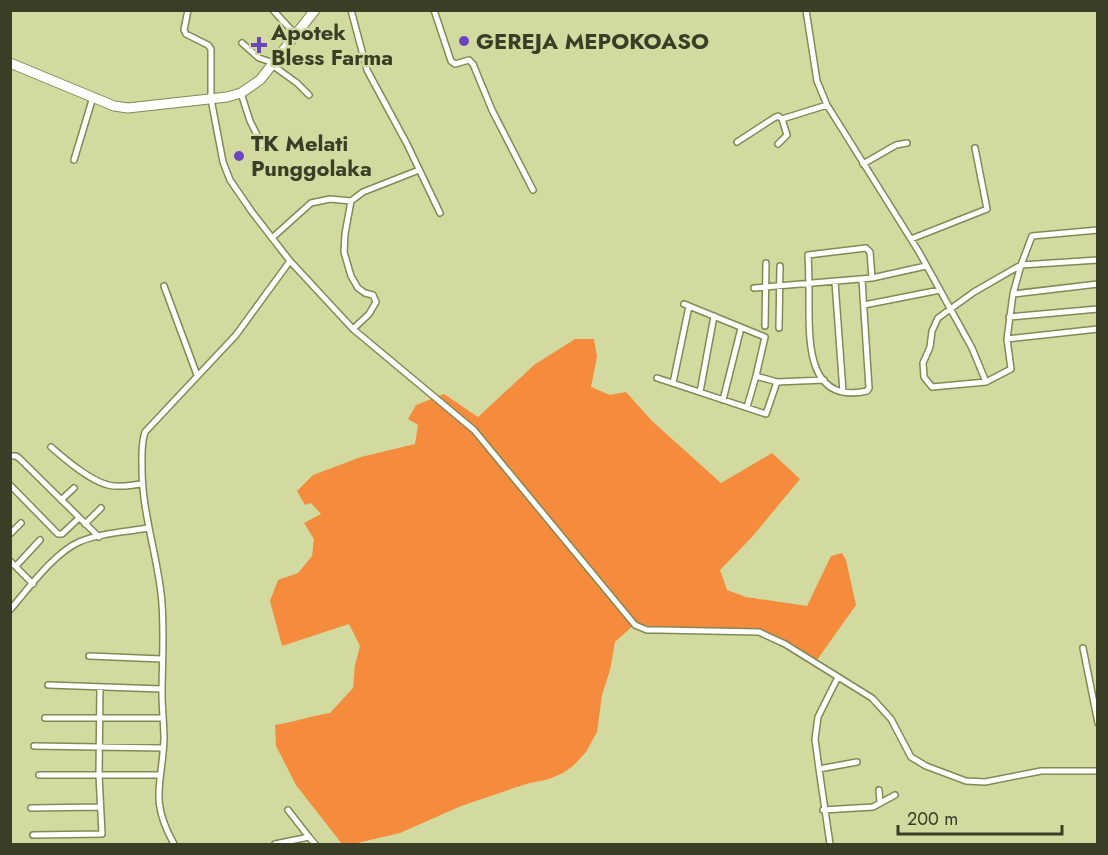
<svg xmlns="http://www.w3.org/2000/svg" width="1108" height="855" font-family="Jost,sans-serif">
	<rect width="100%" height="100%" fill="#d3daa0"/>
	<path fill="#f58b3c" d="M575,339H594L597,357L591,387L610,395L626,392L652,421L721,483L772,453L800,479L752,537L720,570L727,590L746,597L807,606L831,556L842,553L846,560L856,605L817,660L786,641L759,630L659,628L636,623L615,642L610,670L602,695L597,732L586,752L573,766L563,773L549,779L526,784L461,806L400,833L353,844H342L296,785L276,746L275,725C294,722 311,716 330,713L353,688L355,665L360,646L349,624L282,646L270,601L278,580L298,573L312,556L314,539L304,523L321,514L311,503L305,505L297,491L313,475L361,457L415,444L418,425L408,419L416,405L444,394L478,417L534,365Z"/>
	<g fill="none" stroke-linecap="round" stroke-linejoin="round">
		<g stroke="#838953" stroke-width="8">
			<path id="minor" d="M188,10L184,30L186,34L208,45L211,49V99L223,162L230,180L252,212L290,261L353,329L474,430L635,625L647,630H659L759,632L785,644L872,698L891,719L911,757L926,766L966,781L985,782L1041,771H1098
				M273,10L295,34
				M351,10L367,70L407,144L440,213
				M434,10L451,61L455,64L469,60L473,64L492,110L533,190
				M806,10L817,81L827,105L919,252L972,348L986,382
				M242,43L259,58L274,63
				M272,65L297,83L309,95
				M241,93L250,121L262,145
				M737,142L774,118L778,116L782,119L827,105
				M778,144L787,135L782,119
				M74,160L93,97
				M863,164L896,145L907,143
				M1098,230L1032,236L1021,265L1013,294L1098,284
				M272,238L311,203L330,199L351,201
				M911,239L987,209L975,148
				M862,280L869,388L867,391C809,404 809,346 809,306C809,289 809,272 808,255L866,248L870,252L872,278
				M835,282L843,392
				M164,286L197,375
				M754,288L872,278L926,266
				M1013,294L1007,339L1011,369L986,382L932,387L924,377L923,363L930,347L932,331L938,318L974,292L1021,265L1098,260
				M684,304L765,337L756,376L777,382
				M864,305L940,290
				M1009,317L1098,309
				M765,326L766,263
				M779,328L780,266
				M353,329L369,314L376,302L373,295L365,293L358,288L351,276L344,252L345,234L351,201L363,192L419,170
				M1007,339L1098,329
				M657,378L766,414L777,382L824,380
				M673,383L689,306
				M700,392L714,316
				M723,400L741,328
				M747,407L756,376
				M51,447C65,459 89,480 108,485C118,488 131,485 142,484
				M10,456H16L20,459L99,537
				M10,485L58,534H62L79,518
				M61,500L74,488
				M85,524L101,508
				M10,534L21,523
				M10,561L33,584
				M16,566L40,540
				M10,610C28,589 54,553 79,542C100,533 126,532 148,528
				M1083,648L1098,723
				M89,656L162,659
				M838,677L818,717L815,739L819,769L857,762
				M48,685L162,689
				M45,718H163
				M34,746L163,748
				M819,769L830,844
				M39,775H159
				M879,790L880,803
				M31,808L100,807
				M288,810L309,837
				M823,810L873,807L895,795
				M33,835L102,834L99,775L100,687
				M174,844C149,799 162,786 164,739C164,724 162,709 162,694C162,660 165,626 161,593C156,551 142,511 142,468C142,455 141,444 145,432L236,335L290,261
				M275,844L309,837L315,844"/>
		</g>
		<g stroke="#838953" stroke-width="11">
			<path id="trunk" d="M10,63L114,106L128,108L227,97L241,93L260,80L315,10"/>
		</g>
		<use href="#minor" stroke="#fff" stroke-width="5"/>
		<use href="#trunk" stroke="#fff" stroke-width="9"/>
	</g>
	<g fill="#6b45bd" stroke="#d3daa0" stroke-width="2">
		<circle cx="464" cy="41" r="6"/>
		<path d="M256 36h6v6h6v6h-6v6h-6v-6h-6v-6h6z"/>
		<circle cx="239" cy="156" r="6"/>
	</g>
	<g text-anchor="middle" stroke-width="5" stroke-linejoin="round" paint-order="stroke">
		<g font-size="22" font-weight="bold" fill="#3b3e27" stroke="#d3daa0" text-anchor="start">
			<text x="271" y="40">Apotek<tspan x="271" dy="25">Bless Farma</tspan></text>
			<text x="476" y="49">GEREJA MEPOKOASO</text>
			<text x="251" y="151">TK Melati<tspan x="251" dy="25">Punggolaka</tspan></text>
		</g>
	</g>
	<rect width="1108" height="855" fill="none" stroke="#3b3e27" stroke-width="24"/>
	<path d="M898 825v9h164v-9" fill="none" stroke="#3b3e27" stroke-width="3"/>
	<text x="907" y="825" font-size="18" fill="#3b3e27" stroke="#d3daa0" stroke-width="4.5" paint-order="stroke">200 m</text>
</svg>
